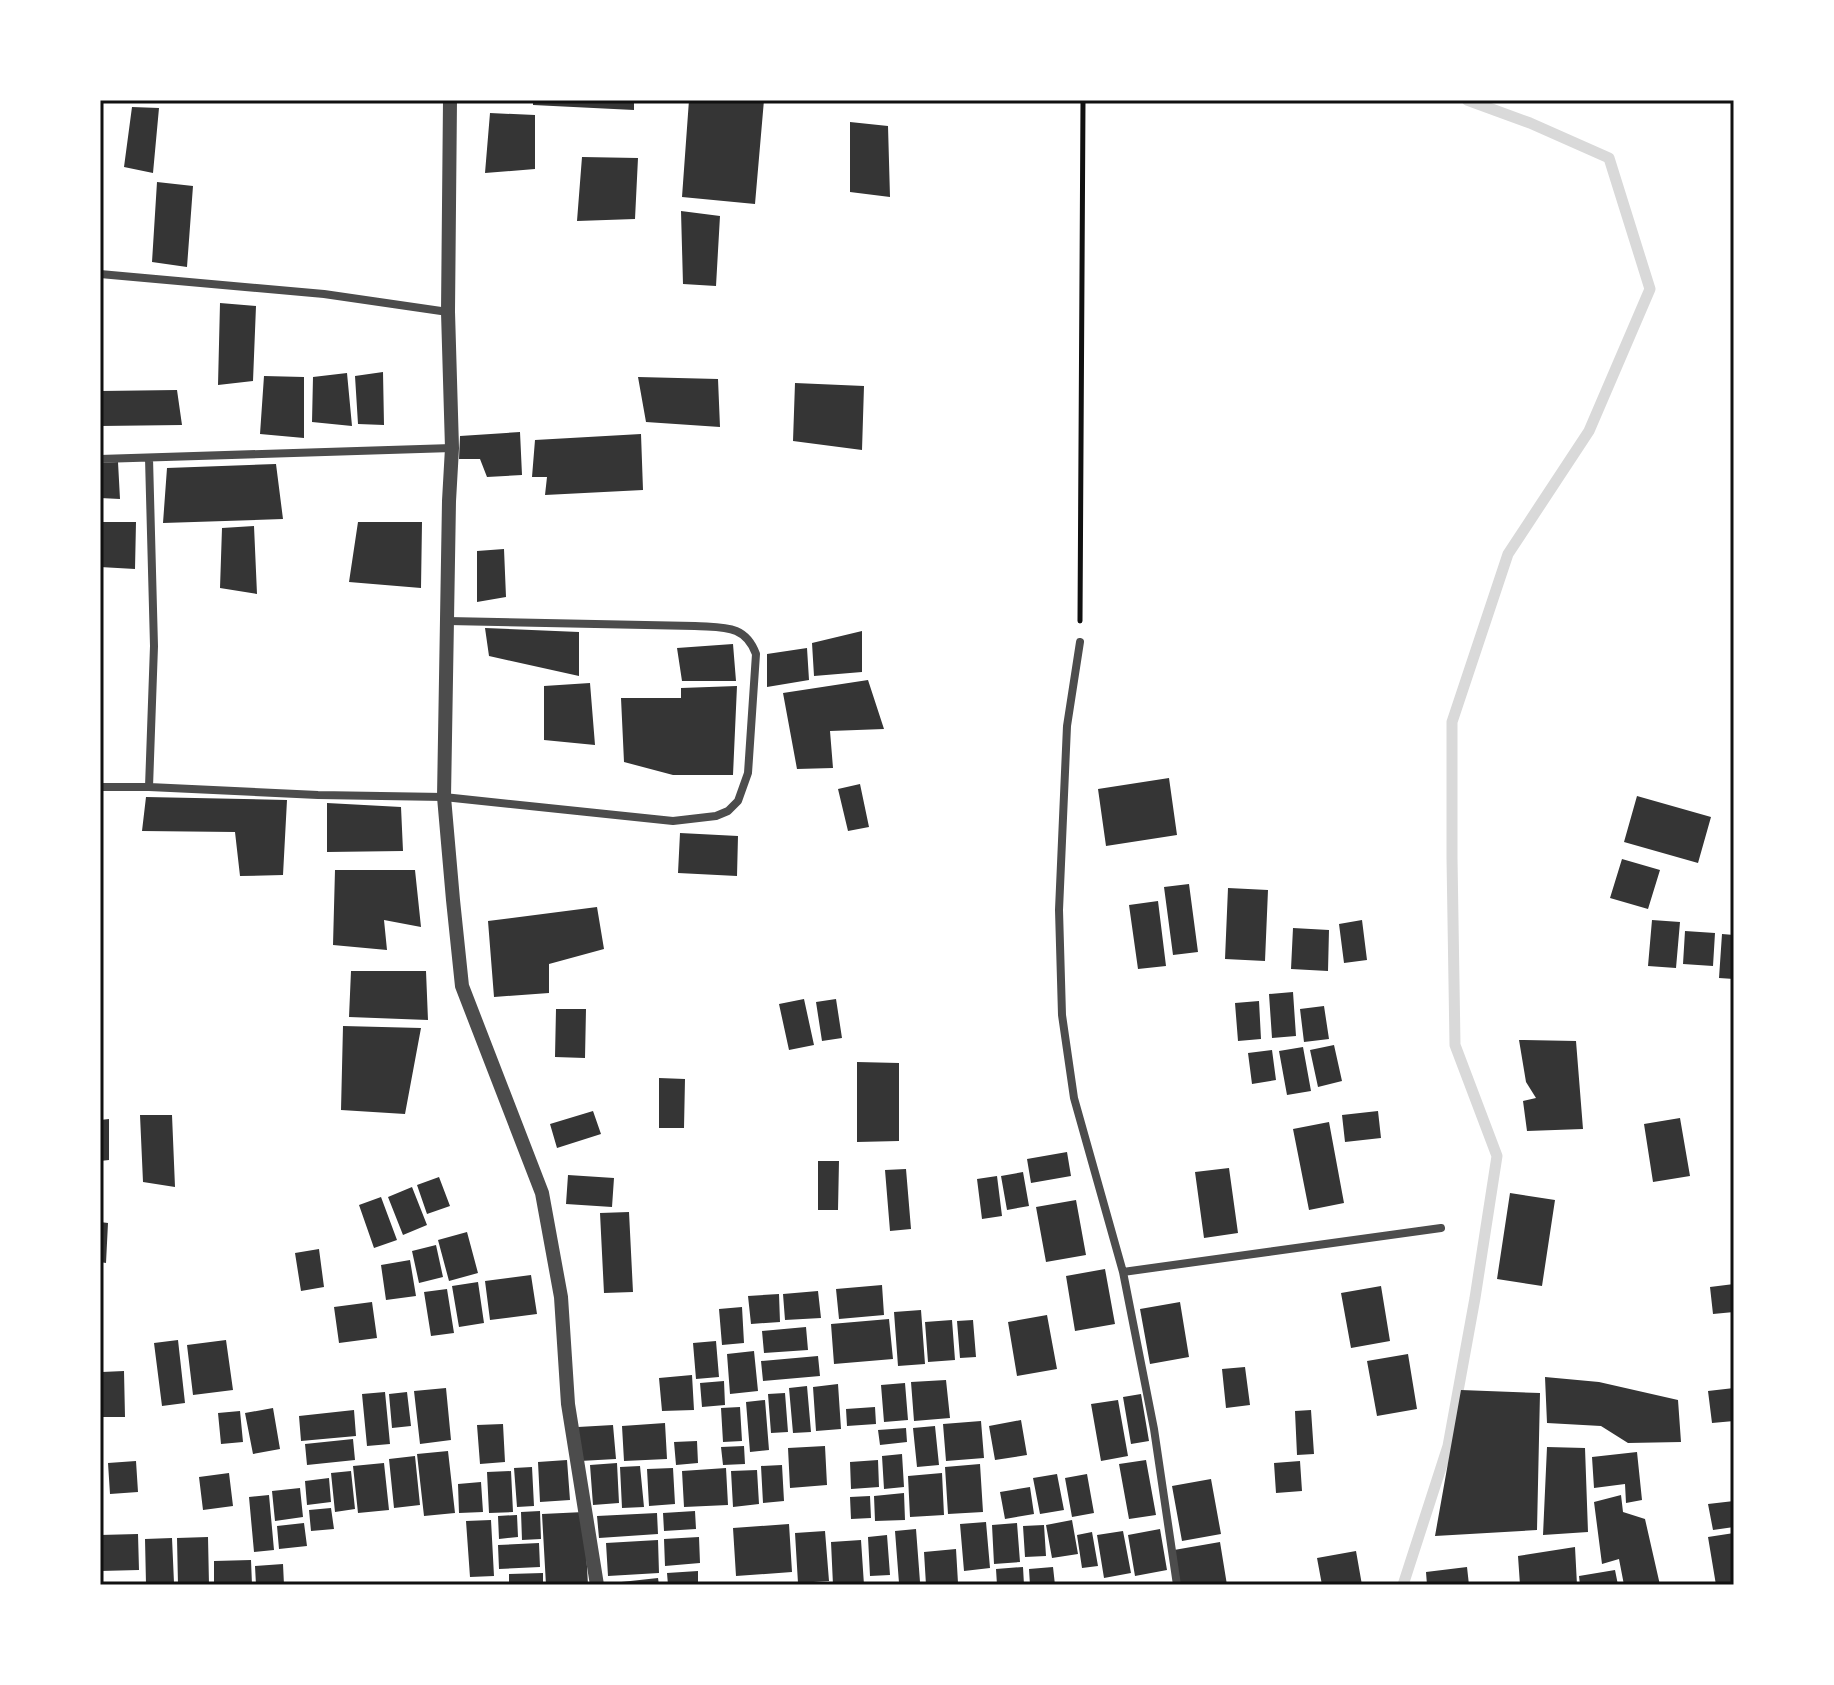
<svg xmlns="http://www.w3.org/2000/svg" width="1834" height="1685" font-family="Roboto,sans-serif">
	<rect width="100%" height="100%" fill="#fff"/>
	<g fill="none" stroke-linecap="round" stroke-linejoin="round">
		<path stroke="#d9d9d9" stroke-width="11" d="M1403,1585L1448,1446L1475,1298L1497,1156L1455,1045L1452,858V722L1508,554L1589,431L1650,289L1609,158L1530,123L1467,100"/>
	</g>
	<path fill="#353535" d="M533,100H634V110L533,105Z
		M689,100H764L755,204L682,197Z
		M132,107L159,108L153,173L124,167Z
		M490,113L535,115V169L485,173Z
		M850,122L888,126L890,197L850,192Z
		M582,157L638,158L635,219L577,221Z
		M157,182L193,186L187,267L152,262Z
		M681,211L720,216L716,286L683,284Z
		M220,303L256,306L253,381L218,385Z
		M383,372L384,425L358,424L355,376Z
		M347,373L352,426L312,422L313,377Z
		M264,376L304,377V438L260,434Z
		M638,377L718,379L720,427L646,422Z
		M795,383L864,386L862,450L793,441Z
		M177,390L182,425L100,426L101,391Z
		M520,432L522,475L487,477L480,459H459L460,436Z
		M641,434L643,490L545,495L547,477H532L535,440Z
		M118,462L120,499L100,498V463Z
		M276,464L283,519L163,523L167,468Z
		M100,522H136L135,569L100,567Z
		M358,522H422L421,588L349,582Z
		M254,526L257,594L220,588L222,528Z
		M504,549L506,597L477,602V551Z
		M485,628L579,632V676L489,656Z
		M862,631V672L814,676L812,643Z
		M733,644L736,681H682L677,648Z
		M807,648L809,680L767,687V654Z
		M868,680L884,729L830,731L833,768L797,769L783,693Z
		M590,683L595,745L544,740V686Z
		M737,686L733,775H673L624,762L621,698H681V688Z
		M1169,778L1177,835L1106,846L1098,789Z
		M860,784L869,827L848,831L838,789Z
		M1637,796L1711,817L1698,863L1624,842Z
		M146,797L287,800L283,875L240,876L235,832L142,831Z
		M327,803L401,807L403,851L327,852Z
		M680,833L738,836L737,876L678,873Z
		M1622,859L1660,870L1648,909L1610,898Z
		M335,870H415L421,927L384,920L387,950L333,945Z
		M1189,884L1198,952L1173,955L1164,887Z
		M1228,888L1268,890L1265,961L1225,959Z
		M1158,901L1166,966L1138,969L1129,905Z
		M597,907L604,949L549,964V993L494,997L488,921Z
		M1362,920L1367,960L1344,963L1339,924Z
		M1652,920L1680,922L1676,968L1648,966Z
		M1293,928L1329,930L1328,971L1291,969Z
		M1685,931L1715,933L1713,966L1683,964Z
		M1722,934L1734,935V979L1719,978Z
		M351,971H426L428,1020L349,1017Z
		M1293,992L1296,1036L1272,1038L1269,994Z
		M804,999L814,1045L789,1050L779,1004Z
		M836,999L842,1038L822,1041L816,1002Z
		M1259,1001L1261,1039L1238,1041L1235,1003Z
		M1324,1006L1329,1039L1304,1042L1300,1009Z
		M556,1009H586L585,1058L555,1057Z
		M343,1026L421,1028L405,1114L341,1110Z
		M1519,1040L1576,1041L1583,1129L1527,1131L1523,1101L1536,1098L1526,1082Z
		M1334,1045L1342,1081L1318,1087L1310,1050Z
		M1303,1047L1311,1091L1287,1095L1279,1051Z
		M1272,1050L1276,1080L1252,1084L1248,1053Z
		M857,1062L899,1063V1141L857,1142Z
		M659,1078L685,1079L684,1128H659Z
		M593,1111L601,1134L557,1148L550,1124Z
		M1378,1111L1381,1138L1345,1142L1342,1115Z
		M140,1115H172L175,1187L143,1182Z
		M1680,1118L1690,1176L1653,1182L1644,1124Z
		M109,1119V1160L100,1161V1120Z
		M1329,1122L1344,1203L1309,1210L1293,1129Z
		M1067,1152L1071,1176L1031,1183L1027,1159Z
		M818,1161H839L838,1210H818Z
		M1229,1168L1238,1233L1204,1238L1195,1172Z
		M906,1169L911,1229L890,1231L885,1170Z
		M1023,1172L1029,1206L1007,1210L1001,1176Z
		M568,1175L614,1178L612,1207L566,1204Z
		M997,1176L1002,1216L982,1219L977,1179Z
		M439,1177L450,1206L427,1214L417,1185Z
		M412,1187L427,1225L403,1235L388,1197Z
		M1510,1193L1555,1200L1542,1286L1497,1279Z
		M381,1197L397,1240L374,1248L359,1205Z
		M1076,1200L1086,1255L1046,1262L1036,1207Z
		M629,1212L633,1292L604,1293L600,1213Z
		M100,1222L108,1223L106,1263L100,1262Z
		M467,1232L478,1273L449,1281L438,1240Z
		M436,1245L443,1277L419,1283L412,1251Z
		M319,1249L324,1287L301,1291L295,1253Z
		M410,1260L416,1296L386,1300L381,1265Z
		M1105,1269L1115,1324L1075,1331L1066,1276Z
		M531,1275L537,1314L490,1320L485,1281Z
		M478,1282L484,1323L459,1327L452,1286Z
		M1734,1284V1312L1713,1314L1710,1287Z
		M882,1285L884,1315L839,1319L836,1289Z
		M1381,1286L1390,1341L1351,1348L1341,1293Z
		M447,1289L454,1333L431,1336L424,1292Z
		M818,1291L821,1318L785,1320L783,1294Z
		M779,1294L780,1322L751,1324L748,1296Z
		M372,1302L377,1338L339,1343L334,1307Z
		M1180,1302L1189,1357L1150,1364L1140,1309Z
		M742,1307L744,1343L722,1345L719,1309Z
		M921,1310L925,1364L898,1366L894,1312Z
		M1047,1315L1057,1369L1017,1376L1008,1322Z
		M889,1319L893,1359L834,1364L831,1324Z
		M952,1320L955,1360L928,1362L925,1322Z
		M973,1320L976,1357L960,1358L957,1321Z
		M806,1327L808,1350L764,1353L762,1331Z
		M178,1340L185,1403L162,1406L154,1343Z
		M226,1340L233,1390L193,1395L187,1345Z
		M716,1341L719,1377L696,1379L693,1343Z
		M754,1351L758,1391L730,1394L727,1354Z
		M1408,1354L1417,1409L1377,1416L1367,1361Z
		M818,1356L820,1376L763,1381L761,1361Z
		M1245,1367L1250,1405L1226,1408L1222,1369Z
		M124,1371L125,1417H102V1372Z
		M692,1375L694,1410L662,1411L659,1378Z
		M1545,1377L1599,1382L1678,1400L1681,1442L1628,1443L1601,1426L1547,1423Z
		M946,1380L950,1418L914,1421L911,1382Z
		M724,1381L725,1405L702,1407L700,1383Z
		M905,1383L908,1420L884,1422L881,1385Z
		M838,1384L841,1429L816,1431L813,1387Z
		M807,1386L811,1432L793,1433L789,1388Z
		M446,1388L451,1440L420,1444L414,1391Z
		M1734,1388V1421L1712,1423L1708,1391Z
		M1461,1390L1540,1393L1537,1530L1435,1536Z
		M385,1392L390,1444L367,1446L362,1394Z
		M407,1392L411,1426L392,1428L389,1394Z
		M785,1393L788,1432L771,1433L768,1394Z
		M1141,1394L1149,1441L1131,1444L1123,1397Z
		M765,1400L769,1450L750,1452L746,1402Z
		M1118,1400L1128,1456L1101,1461L1091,1404Z
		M740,1407L742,1441L723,1442L721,1408Z
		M875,1407L876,1424L847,1426L846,1409Z
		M273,1408L280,1449L253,1454L245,1413Z
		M354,1410L356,1436L301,1441L299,1416Z
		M1311,1410L1314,1454L1297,1455L1295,1411Z
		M240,1411L243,1442L221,1444L218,1413Z
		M1021,1420L1027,1455L995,1460L989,1426Z
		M981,1421L984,1458L946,1461L943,1424Z
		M665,1423L667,1459L624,1461L622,1426Z
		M503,1424L505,1462L480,1464L477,1425Z
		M613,1425L616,1459L580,1461L578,1427Z
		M935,1426L939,1465L917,1467L913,1428Z
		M906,1428L907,1442L880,1445L878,1430Z
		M353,1439L355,1460L307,1465L305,1444Z
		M697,1441L698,1463L676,1465L674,1442Z
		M744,1446L745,1464L723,1465L721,1447Z
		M825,1446L827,1485L790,1488L788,1448Z
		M1547,1447L1585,1448L1588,1532L1543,1535Z
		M448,1451L455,1513L424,1516L417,1454Z
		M1637,1452L1642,1500L1626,1503L1625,1484L1594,1488L1592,1457Z
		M902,1454L904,1487L884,1489L882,1456Z
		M415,1456L420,1505L394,1508L389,1459Z
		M567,1460L570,1500L540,1502L538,1462Z
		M878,1460L879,1487L851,1489L850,1462Z
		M1146,1460L1156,1515L1129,1519L1119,1464Z
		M136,1461L138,1492L110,1494L108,1463Z
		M1300,1461L1302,1491L1276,1493L1274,1463Z
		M384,1463L389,1510L358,1513L353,1466Z
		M617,1463L619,1503L593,1505L590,1465Z
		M980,1464L983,1512L948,1514L945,1467Z
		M782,1465L784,1501L763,1503L761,1466Z
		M640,1466L644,1507L622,1508L620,1467Z
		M532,1467L534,1506L517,1507L514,1468Z
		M673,1468L675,1504L649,1506L647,1469Z
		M726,1468L728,1505L684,1507L682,1471Z
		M757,1470L759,1504L733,1507L731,1471Z
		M351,1471L355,1509L335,1512L331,1473Z
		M511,1471L513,1512L489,1513L487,1472Z
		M229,1473L233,1506L203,1510L199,1477Z
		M942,1473L944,1515L910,1517L908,1476Z
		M1057,1474L1064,1510L1040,1514L1033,1478Z
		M1087,1474L1094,1513L1072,1517L1065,1478Z
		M329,1478L331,1502L307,1505L305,1481Z
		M1211,1479L1221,1534L1182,1541L1172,1486Z
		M481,1482L483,1512L459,1513L458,1484Z
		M1030,1487L1034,1514L1005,1519L1000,1492Z
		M300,1488L303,1517L275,1521L272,1491Z
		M904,1493L905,1520L875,1521L874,1496Z
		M269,1495L274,1550L254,1552L249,1497Z
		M1621,1495L1623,1512L1645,1519L1660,1585H1624L1619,1559L1602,1564L1594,1502Z
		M870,1496L871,1518L851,1519L850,1497Z
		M1734,1501V1527L1713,1530L1708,1504Z
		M331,1508L334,1529L311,1531L309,1510Z
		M540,1511L541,1539L522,1540L521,1512Z
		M695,1511L696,1529L664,1531L663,1513Z
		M584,1512L588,1585H546L542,1514Z
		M657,1513L658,1534L599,1538L597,1516Z
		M517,1515L518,1537L499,1539L498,1516Z
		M491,1520L494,1576L470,1577L466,1521Z
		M1072,1520L1078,1554L1052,1558L1046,1525Z
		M986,1522L990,1568L964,1571L960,1524Z
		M304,1523L307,1546L279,1549L277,1526Z
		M1017,1523L1020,1562L994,1564L992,1525Z
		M789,1524L792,1572L736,1576L733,1528Z
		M1044,1525L1046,1556L1025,1557L1023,1526Z
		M916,1529L920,1582L899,1583L895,1531Z
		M1160,1529L1167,1570L1135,1576L1128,1535Z
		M825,1531L829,1581L798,1583L795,1533Z
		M1123,1531L1131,1573L1104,1578L1097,1535Z
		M1092,1532L1098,1566L1082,1568L1077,1535Z
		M1734,1533V1585H1716L1708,1537Z
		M138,1534L139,1570L100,1571V1535Z
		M887,1535L890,1575L870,1576L868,1537Z
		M208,1537L209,1585H178L177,1538Z
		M699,1537L700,1563L665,1566L664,1539Z
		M172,1538L174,1583L146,1584L145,1539Z
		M658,1540L659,1573L608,1576L606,1543Z
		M861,1540L864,1585H833L831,1542Z
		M1220,1542L1227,1585H1180L1174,1550Z
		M539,1543L540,1567L499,1569L498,1545Z
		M1575,1547L1577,1585H1520L1518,1556Z
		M956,1549L958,1583L926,1585L924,1552Z
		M1356,1551L1362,1585H1322L1317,1558Z
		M251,1560L252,1585H214V1561Z
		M283,1564L284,1585H256L255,1566Z
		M1023,1567L1024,1585H997L996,1569Z
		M1053,1567L1055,1585H1030L1029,1569Z
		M1467,1567L1469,1585H1427L1426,1572Z
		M1615,1570L1618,1585H1580L1579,1576Z
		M698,1571V1585H668L667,1573Z
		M543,1573V1585H509V1574Z
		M658,1578L659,1585H612V1583Z"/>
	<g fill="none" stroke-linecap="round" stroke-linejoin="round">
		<path stroke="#111" stroke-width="5" d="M1080,621L1083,100"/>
		<path stroke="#4c4c4c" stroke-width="8" d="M100,274L324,294L448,312
			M149,458L154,646L149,787
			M100,459L452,448
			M1080,642L1067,726L1059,910L1062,1015L1074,1098L1123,1272L1154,1429L1177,1585
			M100,787H149L318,795L444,797L673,821L716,816L728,811L738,801L748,773L756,654C745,624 723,628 695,626L448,621
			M1123,1272L1441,1228"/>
		<path stroke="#4c4c4c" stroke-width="14" d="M450,100L448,312L452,448L449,501L444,797L453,900L462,986L542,1193L561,1297L568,1404L597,1585"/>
	</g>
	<rect width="1834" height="1685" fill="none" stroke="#ffffff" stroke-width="204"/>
	<rect x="102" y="102" width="1630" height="1481" fill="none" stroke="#111" stroke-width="3"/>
</svg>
